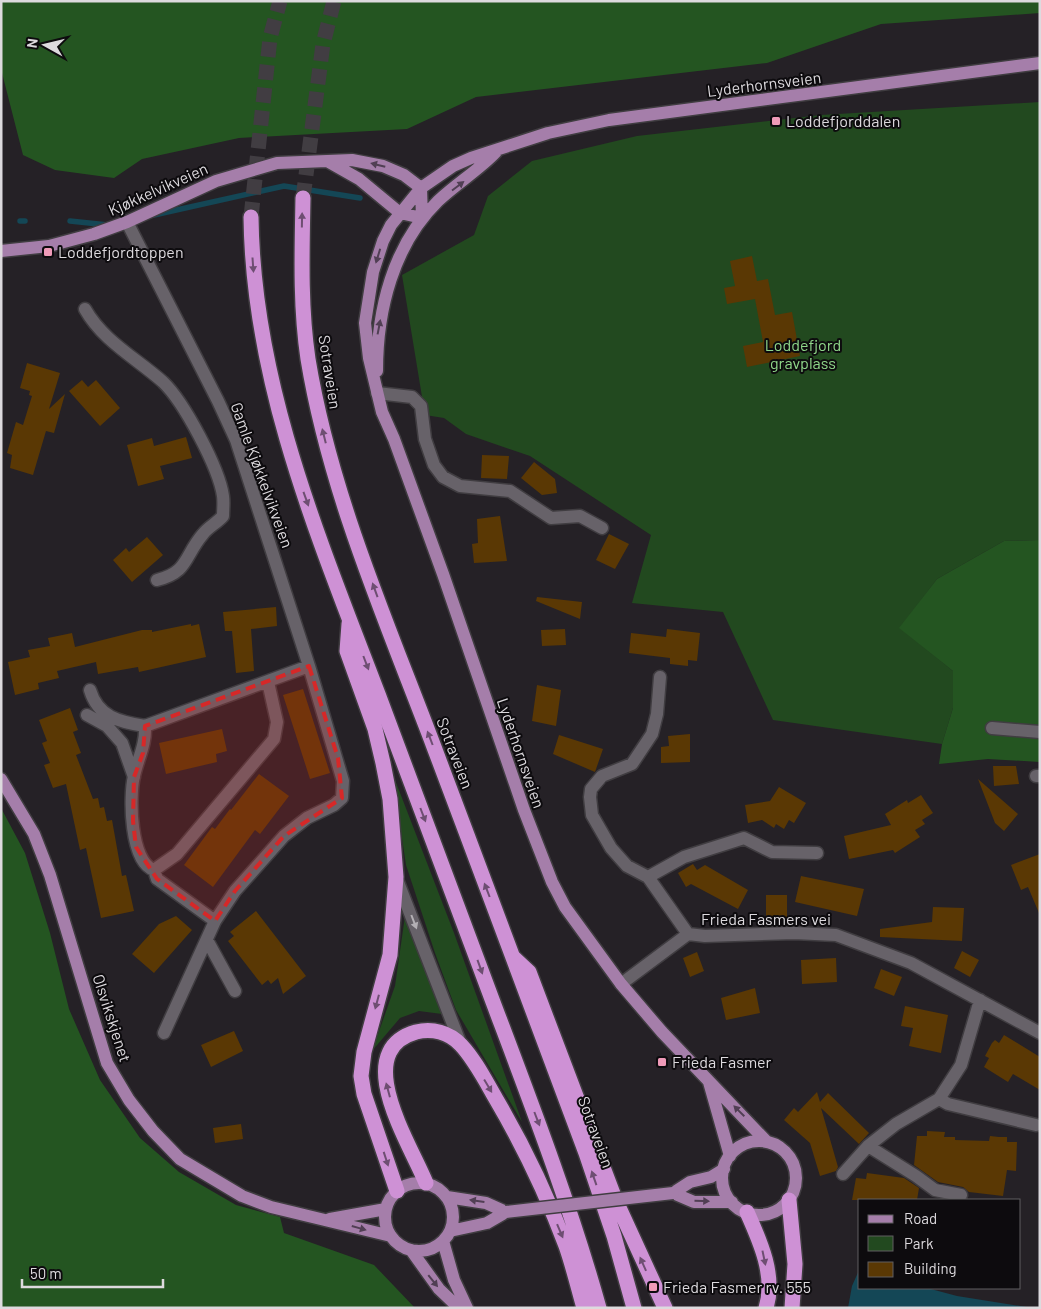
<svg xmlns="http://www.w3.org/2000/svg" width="1041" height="1309" font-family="Barlow,sans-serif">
	<rect width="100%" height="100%" fill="#252126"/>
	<path fill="#22491f" d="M1040,102V540L1004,541L937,579L900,628L953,671V708L942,744L773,720L723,612L632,603L651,535L530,456L466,434L444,418L425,415L402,275L474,235L488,196L532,161L637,136L821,115Z
		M392,772L454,933L522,1122L456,1010L435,953L406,865Z
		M405,916L442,1014L419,1011L400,1018L372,1051L395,986Z"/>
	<path fill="#245521" d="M1,1H1040V13L881,24L767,63L476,97L407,129L239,138L142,159L114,178L55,170L23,155L1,69Z
		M1040,540V762L988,759L939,764L942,744L953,708V671L899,628L937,579L1004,541Z
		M1,808L25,853L50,933L69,1009L100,1080L140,1138L179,1172L236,1205L280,1217L284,1233L374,1265L415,1308H1Z"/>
	<path fill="#144756" d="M860,1268V1288H927L957,1296L1033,1308H848L852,1286Z"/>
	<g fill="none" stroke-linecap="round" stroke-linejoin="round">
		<path stroke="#144756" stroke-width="5.5" d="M154,215L284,186L360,198
			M20,221H25
			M70,221L108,225"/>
	</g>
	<path fill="#5a3804" d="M752,256L757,281L768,279L775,315L792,312L800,356L747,367L743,346L763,342L755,299L727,304L724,288L735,286L730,261Z
		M27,363L60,373L49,409L65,394L54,433L46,431L33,475L10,468L12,455L7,453L16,422L23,425L32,396L29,395L30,391L20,388Z
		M82,380L88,387L96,380L120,408L100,426L69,391Z
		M186,437L192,458L160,466L164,479L138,486L127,445L152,438L154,446Z
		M482,455L509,456L507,479L481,478Z
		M534,462L555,479L557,493L542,495L521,478Z
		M500,516L507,561L474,563L472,544L478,543L477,519Z
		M609,534L629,544L615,569L596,560Z
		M147,537L163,555L132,582L113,560L126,548L129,552Z
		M537,597L582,602L580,619L536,601Z
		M276,607L277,626L251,629L254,671L236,673L232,631H225L223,612Z
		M191,624V626L199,624L206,657L139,672L138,667L98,674L96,662L57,671L59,678L38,683L39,689L15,695L8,662L30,657L28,650L50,646L48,638L72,633L75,647L142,630H152V632Z
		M565,629L566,645L542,646L541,630Z
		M667,629L700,633L697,661L688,660V666L670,664V658L629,653L631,633L666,637Z
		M537,685L561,690L556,726L532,721Z
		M303,689L330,773L310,779L283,695Z
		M70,708L78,730L73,732L81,753L76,755L93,799L98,798L100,808L104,807L107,821L112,820L122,876L126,875L134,911L101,918L86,848L80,850L66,784L53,788L44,765L50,763L42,743L47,741L39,720Z
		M222,729L227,751L216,754L217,762L166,774L159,743Z
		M690,734V762L661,763V747L669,746L668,736Z
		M559,735L603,749L595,772L553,754Z
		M993,766H1016L1019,784L994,786Z
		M259,774L289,796L260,834L255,830L213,887L184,865L212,827L215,829L230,809L231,810Z
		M978,779L1018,814L1004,831L995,823Z
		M779,787L806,803L794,823L789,820L784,829L776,824L774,828L762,820L748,823L745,805L770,801Z
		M921,795L933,813L922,820L925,824L915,830L920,837L895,853L893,850L849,859L844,836L891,825L885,814L907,800L908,803Z
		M1040,854V913H1039L1028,887L1021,890L1011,865Z
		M693,864L697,870L705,865L748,890L738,909L691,884L686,887L678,873Z
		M801,876L864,889L857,916L795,902Z
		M766,895H787V919H766Z
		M933,907L964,908L962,941L880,937V929L932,922Z
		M256,911L306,976L283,994L278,978L271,984L268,980L262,985L228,941L234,936L230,932Z
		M176,916L192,930L154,973L132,954L159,924Z
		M962,951L979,960L970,977L954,968Z
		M697,952L704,971L690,977L683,958Z
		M836,958L837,982L802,984L801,960Z
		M881,969L902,977L894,996L874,988Z
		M755,988L760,1013L726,1020L721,998Z
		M905,1006L948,1015L941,1053L909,1046L913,1028L901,1026Z
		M234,1031L243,1051L211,1067L201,1045Z
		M1004,1035L1040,1057V1090L1013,1074L1008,1082L984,1067L989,1058L985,1056L992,1043L995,1040L999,1043Z
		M817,1092L820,1102L828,1093L869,1133L859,1144L821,1108L838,1167L836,1171L820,1176L810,1143L784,1120L794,1108L798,1112Z
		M241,1124L243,1139L215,1143L213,1128Z
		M927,1131L945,1132L944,1137H955V1140L989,1141L990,1136L999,1137H1007V1142H1017L1016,1171L1007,1170L1003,1196L969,1192L963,1187L938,1182L914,1165L917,1136H927Z
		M867,1173L904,1178L919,1188L917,1200H852L856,1178L866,1179Z"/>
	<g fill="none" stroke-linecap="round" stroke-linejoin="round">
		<path stroke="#413d42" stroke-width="15" stroke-dasharray="15 8" stroke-linecap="butt" d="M303,198L323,44L334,1
			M251,217L270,38L280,1"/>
		<g stroke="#403d41" stroke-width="15">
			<path id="minor" d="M127,222L218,401L236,440L309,666L343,781L342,798L334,805L307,818L284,836L235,891L215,921L164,1033
				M85,309C103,341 136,358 163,382C184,402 219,468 223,496C224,503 223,509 223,516C217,523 208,527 203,534C184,556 189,572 157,580
				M377,393L412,397L421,406L425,439L434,465L443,477L460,486L510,491L551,518L580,516L602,528
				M660,677L657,714L652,734L632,764L602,776L591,789L590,797L592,815L611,848L627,866L648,877L688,934
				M90,690C98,717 119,722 145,726L309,666
				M87,715L107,726L122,743L134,777
				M145,726C146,745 138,758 134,776C129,797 130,862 154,870L177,854L274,739L277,722L268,682
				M992,728L1040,732
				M1036,776H1040
				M154,870L157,879L215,921
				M396,877L461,1045
				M648,877L684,857L744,838L772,852L817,853
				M207,940L235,991
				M621,984L688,934L705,936L794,933L836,935L911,963L1040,1033
				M939,1099L948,1104L1036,1125
				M868,1146L916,1176L935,1190L961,1195
				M843,1174L868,1146L896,1124L939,1099L961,1065L980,1000"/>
		</g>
		<g stroke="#403d41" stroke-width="15">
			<path id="major" d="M329,162L359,179L400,213L422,218
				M421,188L422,218
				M1,251L49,246L94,234L127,222L216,181L277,163L352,160L383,166L404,175L421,188
				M377,371C377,310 393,245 438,201C457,183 479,170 496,152
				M1,779L34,834L50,875L107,1063L129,1100L153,1131L180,1159L242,1196L271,1207L391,1236
				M709,1082L730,1156
				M722 1178a37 37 0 1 1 74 0a37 37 0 1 1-74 0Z
				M767,1142L662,1032L621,984L565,907L552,882L524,810L443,574L394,439L382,412L369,358L365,323L373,272L383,241L391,225L421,188L453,166L471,158L548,133L609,120L1040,63
				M385 1217a34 34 0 1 1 68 0a34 34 0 1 1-68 0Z
				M673,1193L694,1202H732
				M673,1193L690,1182L711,1177L724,1169
				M447,1197L486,1203L506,1212
				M330,1219L386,1209
				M450,1231L487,1223L506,1212
				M443,1241L454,1280L467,1308
				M411,1250L439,1289L459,1308"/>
		</g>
		<g stroke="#403d41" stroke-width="18">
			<path id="highway" d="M303,198C302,251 300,305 308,359C330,493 386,620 434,747C485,882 535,1017 586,1153L614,1236L634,1308
				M251,217C253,384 319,539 378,694C417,796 455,899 493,1002C531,1103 570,1204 599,1308
				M349,624L347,651L375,729L383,763L390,799L396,877L390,955L364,1052L361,1076L364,1094L397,1191
				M514,958L529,972L615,1199L665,1308
				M426,1183C411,1145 349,1051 416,1032C432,1028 449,1032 461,1045C475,1060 485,1080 496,1099C523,1145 547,1195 566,1246C573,1266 578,1287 584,1308
				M789,1200L795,1264L792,1308
				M747,1212C760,1241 776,1276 766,1308"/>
		</g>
		<use href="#minor" stroke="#676269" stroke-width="12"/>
		<use href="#major" stroke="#a57eaa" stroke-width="12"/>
		<use href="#highway" stroke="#ce91d5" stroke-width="15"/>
		<g stroke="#403d41" stroke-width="15" stroke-linecap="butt">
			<path id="major-bridge" d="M506,1212L673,1193"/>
		</g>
		<use href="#major-bridge" stroke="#a57eaa" stroke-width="12"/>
	</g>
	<defs><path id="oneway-solid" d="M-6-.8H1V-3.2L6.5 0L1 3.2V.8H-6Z" transform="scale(1.25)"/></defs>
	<g fill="#513f54">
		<use href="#oneway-solid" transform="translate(378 165) rotate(-166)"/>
		<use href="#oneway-solid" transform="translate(458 186) rotate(-37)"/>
		<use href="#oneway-solid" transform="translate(378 256) rotate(107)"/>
		<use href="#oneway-solid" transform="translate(379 327) rotate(-79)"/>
		<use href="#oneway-solid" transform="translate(739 1111) rotate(-135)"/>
		<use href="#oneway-solid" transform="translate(477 1201) rotate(-172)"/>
		<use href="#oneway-solid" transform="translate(702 1201) rotate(2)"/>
		<use href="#oneway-solid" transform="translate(359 1228) rotate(16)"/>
		<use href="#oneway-solid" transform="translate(433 1281) rotate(51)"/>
	</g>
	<g fill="#6e4e72">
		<use href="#oneway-solid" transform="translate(302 220) rotate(-89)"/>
		<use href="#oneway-solid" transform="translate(253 265) rotate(86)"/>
		<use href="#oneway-solid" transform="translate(324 436) rotate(-104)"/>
		<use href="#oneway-solid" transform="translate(306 499) rotate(70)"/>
		<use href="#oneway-solid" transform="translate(375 590) rotate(-110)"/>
		<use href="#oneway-solid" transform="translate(366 663) rotate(69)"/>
		<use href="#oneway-solid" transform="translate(430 738) rotate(-111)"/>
		<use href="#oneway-solid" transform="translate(423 815) rotate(69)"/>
		<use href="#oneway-solid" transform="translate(487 890) rotate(-111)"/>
		<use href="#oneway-solid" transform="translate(480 967) rotate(70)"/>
		<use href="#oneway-solid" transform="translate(377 1002) rotate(105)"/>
		<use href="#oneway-solid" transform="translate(488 1086) rotate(59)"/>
		<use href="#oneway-solid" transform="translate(388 1090) rotate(-105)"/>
		<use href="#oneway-solid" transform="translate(537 1119) rotate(69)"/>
		<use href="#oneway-solid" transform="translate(386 1159) rotate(72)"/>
		<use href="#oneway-solid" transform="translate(594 1178) rotate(-109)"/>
		<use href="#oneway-solid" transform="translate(560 1231) rotate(67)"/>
		<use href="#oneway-solid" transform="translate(764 1258) rotate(78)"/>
		<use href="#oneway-solid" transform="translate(643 1264) rotate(-114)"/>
	</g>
	<use fill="#b4b0b5" href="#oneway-solid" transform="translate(414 922) rotate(69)"/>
	<path fill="#d62828" fill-opacity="0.2" stroke="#d62828" stroke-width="4" stroke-dasharray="10 6" stroke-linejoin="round" d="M309,666L338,758L342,798L284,836L235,891L215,921L157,879L136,847L133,821L134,777L143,753L145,726Z"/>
	<g fill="#ef9ab8" stroke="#0d0b0e" stroke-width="2">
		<rect x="771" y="116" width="10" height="10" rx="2.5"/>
		<rect x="43" y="247" width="10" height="10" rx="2.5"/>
		<rect x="657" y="1057" width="10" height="10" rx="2.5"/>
		<rect x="648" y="1282" width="10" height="10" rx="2.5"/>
	</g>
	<g text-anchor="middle" stroke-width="4" stroke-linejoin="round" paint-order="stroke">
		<g font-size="16" fill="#dddade" stroke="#0d0b0e">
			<text transform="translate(764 84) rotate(-7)" y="6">Lyderhornsveien</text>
			<text transform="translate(158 189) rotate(-24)" y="6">Kjøkkelvikveien</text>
			<text transform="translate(330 372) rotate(81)" y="6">Sotraveien</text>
			<text transform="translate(262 475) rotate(70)" y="6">Gamle Kjøkkelvikveien</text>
			<text transform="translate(455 753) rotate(69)" y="6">Sotraveien</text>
			<text transform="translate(521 753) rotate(71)" y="6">Lyderhornsveien</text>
			<text x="766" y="925">Frieda Fasmers vei</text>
			<text transform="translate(112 1018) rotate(72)" y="6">Olsvikskjenet</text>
			<text transform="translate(596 1132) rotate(70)" y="6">Sotraveien</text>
		</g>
		<g font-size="16" fill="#dddade" stroke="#0d0b0e" text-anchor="start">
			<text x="786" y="127">Loddefjorddalen</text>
			<text x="58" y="258">Loddefjordtoppen</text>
			<text x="672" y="1068">Frieda Fasmer</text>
			<text x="663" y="1293">Frieda Fasmer rv. 555</text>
		</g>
		<g font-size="16" fill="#8fd689" stroke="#0d0b0e">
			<text x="803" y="351">Loddefjord<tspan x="803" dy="18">gravplass</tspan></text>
		</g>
	</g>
	<rect width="1041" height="1309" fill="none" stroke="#dddade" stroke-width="5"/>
	<rect x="858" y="1199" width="162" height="90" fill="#0d0b0e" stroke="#605e61"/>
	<rect x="868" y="1215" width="25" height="8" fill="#a57eaa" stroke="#605e61"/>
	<text x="904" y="1224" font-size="15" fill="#dddade">Road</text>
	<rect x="868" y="1236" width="25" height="15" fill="#22491f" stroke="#605e61"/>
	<text x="904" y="1249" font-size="15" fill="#dddade">Park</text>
	<rect x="868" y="1262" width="25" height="15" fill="#5a3804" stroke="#605e61"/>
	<text x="904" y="1274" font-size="15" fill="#dddade">Building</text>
	<g transform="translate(45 45) rotate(278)" stroke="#0d0b0e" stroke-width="4" paint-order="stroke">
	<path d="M0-4L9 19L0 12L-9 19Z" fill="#dddade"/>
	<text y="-8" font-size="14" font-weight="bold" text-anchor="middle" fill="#dddade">N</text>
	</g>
	<path d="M22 1279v8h141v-8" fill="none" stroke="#dddade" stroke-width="2.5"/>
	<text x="30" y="1279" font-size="15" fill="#dddade" stroke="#0d0b0e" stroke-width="4" paint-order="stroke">50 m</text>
</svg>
